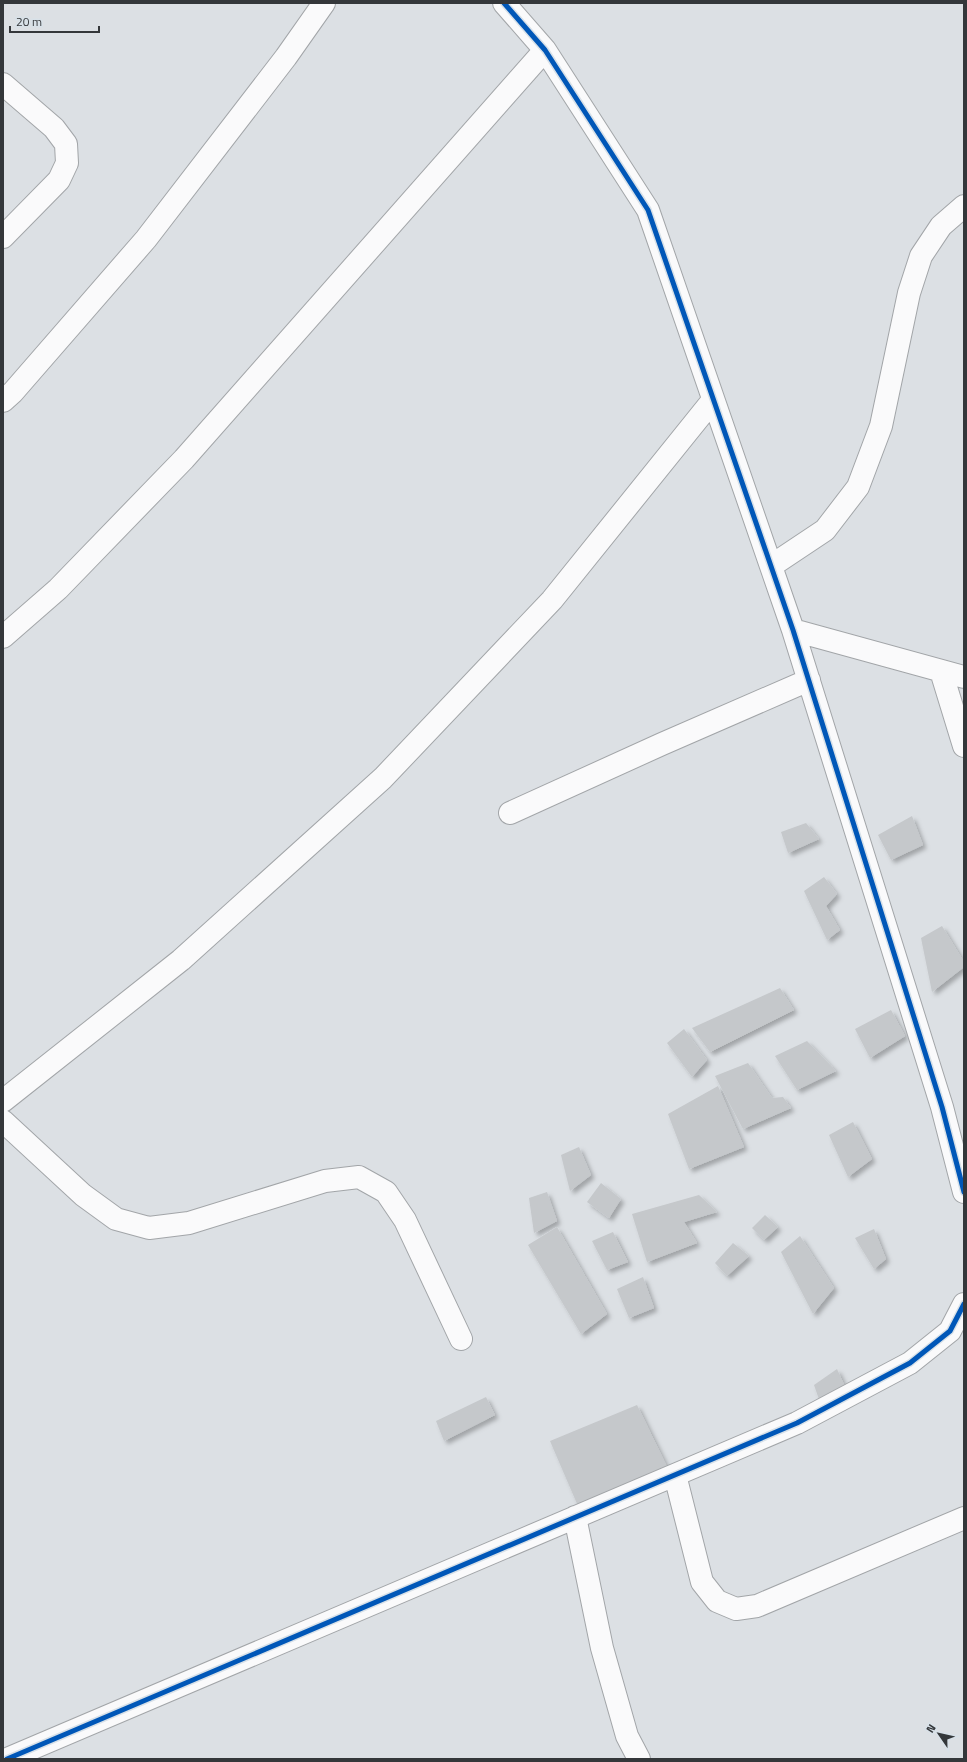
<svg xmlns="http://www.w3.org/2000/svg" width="967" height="1762" font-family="'Titillium Web',sans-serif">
	<defs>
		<filter id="shadow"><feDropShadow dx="3.5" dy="3.5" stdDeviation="2" flood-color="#0004"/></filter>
	</defs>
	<rect width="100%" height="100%" fill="#dce0e4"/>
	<path fill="#c5c8cb" filter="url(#shadow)" d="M912,816L923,845L891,860L878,835Z
		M806,823L819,839L788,853L781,832Z
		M824,877L837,894L826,906L840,930L827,940L804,891Z
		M942,926L964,962V967L932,992L921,938Z
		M780,988L794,1010L710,1052L692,1028Z
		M891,1010L905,1036L870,1058L855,1029Z
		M684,1029L707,1060L692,1077L667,1043Z
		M807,1041L836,1071L797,1090L775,1056Z
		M748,1063L772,1098L783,1097L791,1108L743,1129L715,1076Z
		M718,1086L744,1147L689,1169L668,1114Z
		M853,1122L872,1159L848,1177L829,1135Z
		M579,1147L591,1175L570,1191L561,1155Z
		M601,1183L621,1199L609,1218L587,1202Z
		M547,1192L557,1221L534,1233L529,1198Z
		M699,1195L717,1212L684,1222L697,1243L647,1262L632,1214Z
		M765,1215L778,1227L764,1240L752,1228Z
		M557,1227L607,1314L581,1334L528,1245Z
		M874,1229L886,1259L874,1269L855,1238Z
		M613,1232L628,1262L607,1270L592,1241Z
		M800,1236L834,1288L813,1314L781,1252Z
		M733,1243L749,1256L727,1276L715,1263Z
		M643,1277L654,1308L629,1318L617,1289Z
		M837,1369L846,1389L820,1402L814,1385Z
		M486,1397L495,1415L444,1441L436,1421Z
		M637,1405L669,1471L578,1506L550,1441Z"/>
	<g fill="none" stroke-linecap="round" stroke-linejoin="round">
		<g stroke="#a2a5a8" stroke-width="24">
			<path id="minor" d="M504,3L545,50L648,210L793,630L942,1107L964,1192
				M3,84L54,128L66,144L67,163L59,180L3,237
				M3,401L13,392L146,239L286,57L324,3
				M771,566L825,530L858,487L881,426L909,293L921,256L941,226L964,206
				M793,630L964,677
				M3,637L58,589L184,459L545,50
				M941,671L964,746
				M510,813L662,744L809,680
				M3,1101L181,960L383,778L552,600L713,400
				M3,1121L83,1195L116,1219L149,1228L189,1223L325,1181L359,1177L386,1192L405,1220L461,1339
				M675,1475L702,1582L717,1601L736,1609L757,1606L964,1518
				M575,1517L602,1648L627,1736L639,1759
				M7,1759L797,1423L910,1363L950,1331L964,1304"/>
		</g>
		<use href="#minor" stroke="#fafafb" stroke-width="22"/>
		<g stroke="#d8e1e8" stroke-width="8">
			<path id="cycleway" d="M504,3L545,50L648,210L793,630L942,1107L964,1192
				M7,1759L797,1423L910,1363L950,1331L964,1304"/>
		</g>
		<use href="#cycleway" stroke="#0057b8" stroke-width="5"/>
	</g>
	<rect width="967" height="1762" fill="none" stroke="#34373a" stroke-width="8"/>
	<g transform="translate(939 1734) rotate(304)" stroke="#d8e1e8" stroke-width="3" paint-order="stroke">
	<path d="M0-3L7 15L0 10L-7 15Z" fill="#34373a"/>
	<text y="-6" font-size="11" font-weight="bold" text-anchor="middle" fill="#34373a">N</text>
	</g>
	<path d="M10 26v6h89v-6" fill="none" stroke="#34373a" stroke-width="2"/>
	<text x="16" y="26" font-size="12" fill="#34373a" stroke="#d8e1e8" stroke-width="3" paint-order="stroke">20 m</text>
</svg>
